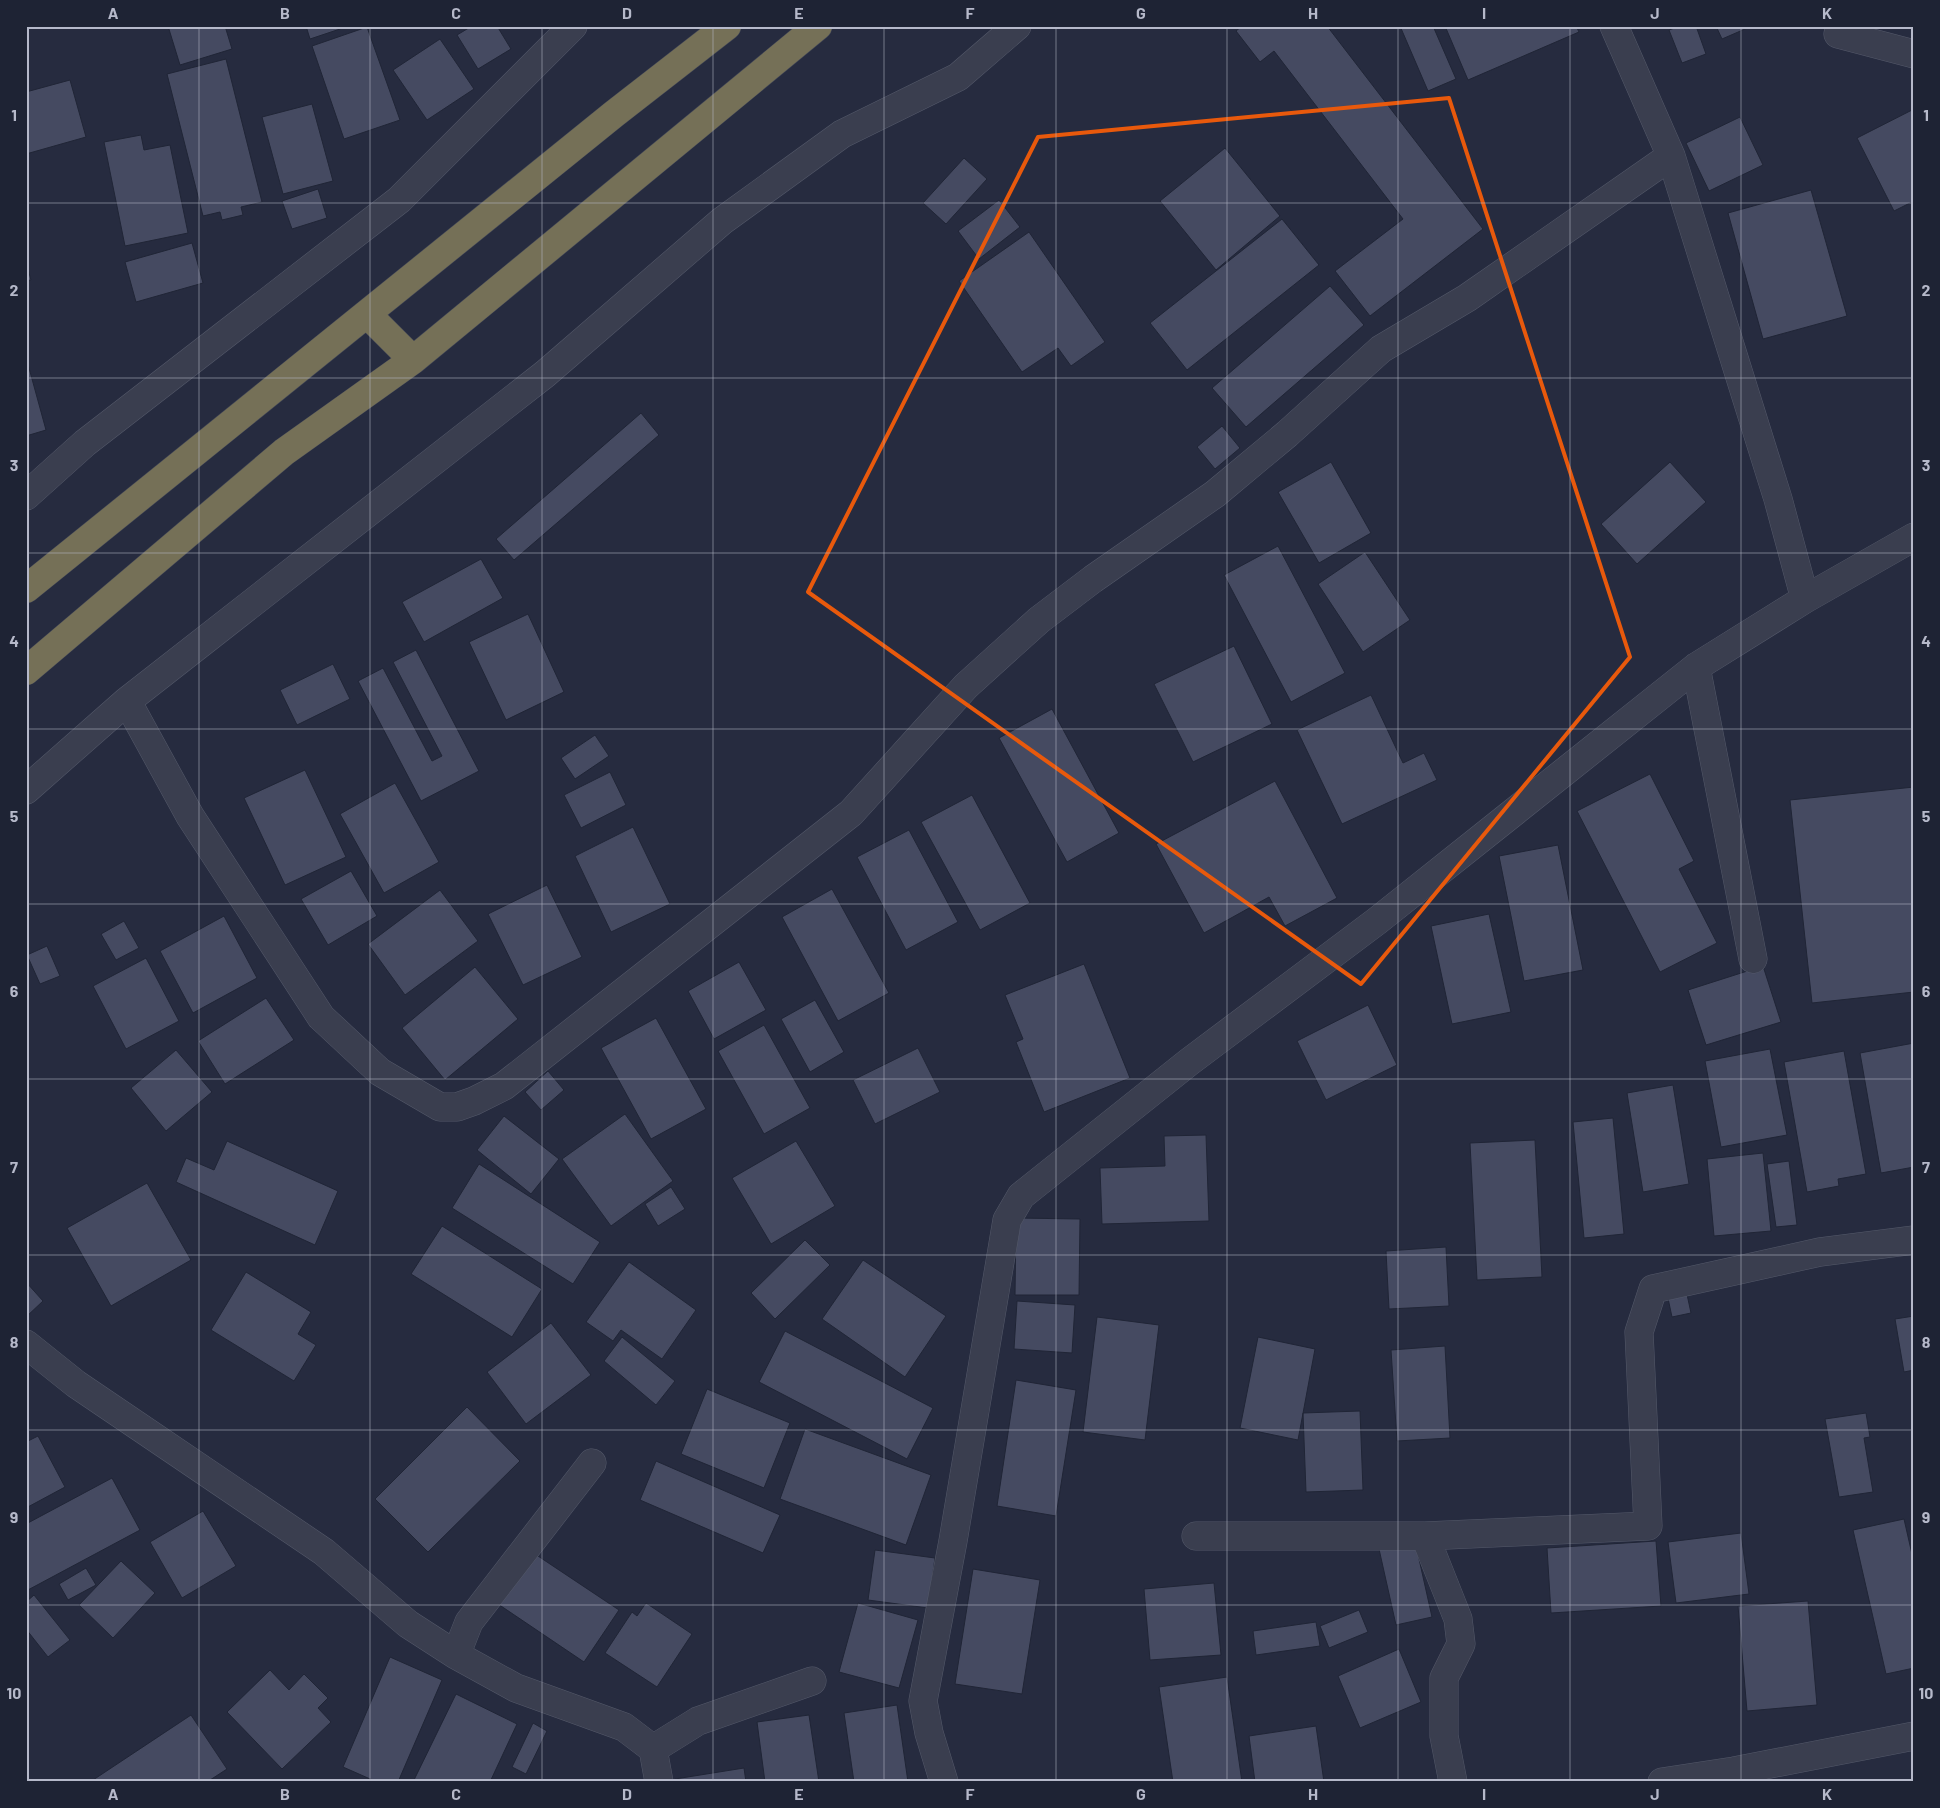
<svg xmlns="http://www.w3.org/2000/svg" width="1940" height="1808" font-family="Barlow,sans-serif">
	<rect width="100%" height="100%" fill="#262b3f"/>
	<path fill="#454a61" stroke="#202536" d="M168,26H225L232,49L180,65Z
		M306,26H349L310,39Z
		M472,26H497L511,49L478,69L457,35Z
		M1242,26H1327L1483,229L1370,316L1335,271L1403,219L1274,51L1260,62L1236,31Z
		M1400,26H1433L1456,79L1428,91Z
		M1445,26H1576L1579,32L1468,80Z
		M1680,26H1696L1706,54L1682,63L1669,30Z
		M1716,26H1752L1722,39Z
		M367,27L400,120L344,139L312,46Z
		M440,39L474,89L427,120L393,70Z
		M226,59L262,202L241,207L243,215L222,220L220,212L203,216L167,74Z
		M70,80L86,137L26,154V92Z
		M312,104L333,181L283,194L262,117Z
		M1914,109V201L1894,211L1857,138Z
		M1740,117L1763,165L1709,191L1686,143Z
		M141,135L144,150L170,145L188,233L125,246L104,142Z
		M1225,148L1280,216L1216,270L1160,201Z
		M964,158L987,179L946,224L923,203Z
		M318,189L327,218L292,229L282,201Z
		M1811,190L1847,316L1763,339L1728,213Z
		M999,200L1020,227L979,259L958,231Z
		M1282,219L1319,265L1187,370L1150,323Z
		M1029,232L1105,342L1071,366L1058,348L1022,372L959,281Z
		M192,243L203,283L136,302L125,262Z
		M26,262L31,280L26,281Z
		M1330,286L1364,325L1246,427L1212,388Z
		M26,357L46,430L26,436Z
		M641,413L659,435L514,560L496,539Z
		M1222,426L1240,448L1215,469L1197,447Z
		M1331,462L1371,533L1319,563L1278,492Z
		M1670,462L1706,502L1637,564L1601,524Z
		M1278,546L1345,673L1291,702L1224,575Z
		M1365,552L1410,620L1363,652L1318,584Z
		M481,559L503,598L424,642L402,602Z
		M528,614L564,692L506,720L469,642Z
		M1234,646L1272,724L1193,762L1154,684Z
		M416,650L479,771L421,801L358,681L383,668L432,761L442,756L393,662Z
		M333,664L350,699L297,725L280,690Z
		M1371,695L1403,763L1424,753L1437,780L1342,824L1297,730Z
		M1052,709L1119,833L1067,862L999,738Z
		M595,735L609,756L575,779L561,758Z
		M305,770L346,857L285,885L244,798Z
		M610,772L626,805L581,828L564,795Z
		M1650,774L1694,861L1679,869L1717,943L1660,972L1577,811Z
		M1275,781L1337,898L1285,926L1269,897L1204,933L1156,844Z
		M395,783L439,862L384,893L340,814Z
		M1914,787V992L1812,1003L1790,800Z
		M972,795L1030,903L980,930L921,822Z
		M633,827L670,904L611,932L575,856Z
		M909,830L958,922L906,950L857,857Z
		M1558,845L1583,970L1524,981L1499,856Z
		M351,871L377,916L328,945L301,899Z
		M547,885L582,957L523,985L488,914Z
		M832,889L889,993L838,1021L782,917Z
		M440,890L478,941L405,995L368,944Z
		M1489,914L1511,1012L1452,1024L1431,926Z
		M224,916L257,978L193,1013L160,951Z
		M124,921L139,948L116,960L101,934Z
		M47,946L60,976L40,984L27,955Z
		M146,958L179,1021L126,1049L93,986Z
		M739,962L766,1010L714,1039L688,991Z
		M1084,964L1130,1078L1044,1112L1016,1042L1023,1039L1005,995Z
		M1763,966L1781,1022L1706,1045L1688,990Z
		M475,967L518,1019L445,1080L402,1028Z
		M266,998L294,1040L225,1084L198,1041Z
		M815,1000L844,1052L810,1072L781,1019Z
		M1368,1005L1397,1065L1326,1100L1297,1041Z
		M656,1018L706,1109L651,1139L601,1048Z
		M764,1025L810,1108L764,1134L718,1051Z
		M1914,1043V1167L1881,1173L1860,1053Z
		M918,1048L940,1092L875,1124L853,1080Z
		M1770,1049L1787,1135L1721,1147L1705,1061Z
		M176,1050L212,1092L166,1131L131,1088Z
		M1844,1051L1866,1174L1838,1179L1839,1186L1807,1192L1784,1062Z
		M548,1071L564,1090L541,1110L525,1092Z
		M1673,1085L1689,1184L1643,1192L1627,1093Z
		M625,1114L673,1181L611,1226L562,1159Z
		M504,1116L559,1159L531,1194L477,1150Z
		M1613,1118L1624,1234L1584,1238L1573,1122Z
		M1206,1135L1209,1221L1102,1224L1100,1168L1165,1166L1164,1136Z
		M1535,1140L1542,1277L1477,1280L1470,1143Z
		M227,1141L338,1191L315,1245L176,1182L186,1158L214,1170Z
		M796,1141L835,1206L771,1244L732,1178Z
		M1763,1153L1771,1231L1714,1236L1707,1159Z
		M1789,1161L1797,1225L1776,1227L1767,1164Z
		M479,1164L600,1242L573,1284L452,1208Z
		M147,1183L191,1260L111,1306L67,1228Z
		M671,1187L685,1209L658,1226L645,1204Z
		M1016,1218L1080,1219L1079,1295H1015Z
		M442,1226L542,1289L512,1337L411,1274Z
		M805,1240L830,1265L775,1319L751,1293Z
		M1446,1247L1449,1306L1389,1309L1386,1251Z
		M863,1260L946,1316L905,1377L822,1319Z
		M629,1262L696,1310L662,1359L621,1330L613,1341L586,1322Z
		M246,1272L311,1312L298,1334L316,1345L294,1381L211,1330Z
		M26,1282L43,1301L26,1317Z
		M1685,1285L1691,1313L1672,1317L1666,1289Z
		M1017,1301L1075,1305L1072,1353L1014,1349Z
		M1914,1316V1370L1904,1372L1895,1319Z
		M1097,1317L1159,1325L1145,1440L1083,1432Z
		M551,1323L591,1375L526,1424L487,1372Z
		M785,1331L933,1408L907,1459L759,1382Z
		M622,1337L675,1381L656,1405L604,1361Z
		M1258,1337L1315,1349L1298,1440L1240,1428Z
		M1445,1346L1450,1438L1397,1441L1391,1350Z
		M1016,1380L1076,1390L1056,1516L997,1506Z
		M707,1389L790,1423L764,1488L681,1454Z
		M467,1407L520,1461L428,1552L375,1499Z
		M1360,1411L1363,1490L1306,1492L1303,1413Z
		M1866,1413L1870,1437L1864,1438L1873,1492L1839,1497L1825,1419Z
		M805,1429L931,1475L906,1545L780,1499Z
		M38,1436L65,1487L26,1508V1442Z
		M656,1461L780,1515L763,1553L640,1500Z
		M112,1478L140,1530L26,1591V1524Z
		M203,1511L236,1566L182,1598L150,1542Z
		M1904,1519L1914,1563V1668L1886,1674L1853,1530Z
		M1741,1533L1749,1594L1676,1603L1668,1542Z
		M1415,1541L1432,1617L1396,1625L1379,1549Z
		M1656,1541L1661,1606L1551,1613L1547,1548Z
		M875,1550L935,1558L928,1608L868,1600Z
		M532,1552L619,1610L584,1662L498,1604Z
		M121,1561L155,1593L113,1638L79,1605Z
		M86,1568L96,1585L68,1600L59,1584Z
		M973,1569L1040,1580L1022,1694L955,1684Z
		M1214,1583L1221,1655L1150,1660L1144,1589Z
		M34,1595L70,1640L48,1657L26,1629V1602Z
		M1808,1601L1817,1705L1747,1711L1738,1606Z
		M646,1603L692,1634L657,1687L605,1653L632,1612L637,1616Z
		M858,1603L918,1620L899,1688L839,1672Z
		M1359,1610L1368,1632L1329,1648L1320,1626Z
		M1316,1622L1320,1646L1256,1655L1253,1631Z
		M1399,1649L1421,1702L1360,1728L1338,1676Z
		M390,1657L442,1680L398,1782H377L343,1767Z
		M270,1670L289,1690L304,1674L328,1698L318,1708L331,1722L282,1769L227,1712Z
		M1227,1677L1242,1782H1173L1159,1687Z
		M456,1694L517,1724L490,1782H413Z
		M897,1705L908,1782H854L844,1713Z
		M191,1715L227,1769L207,1782H90Z
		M809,1715L819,1782H765L757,1722Z
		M533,1723L547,1731L526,1774L512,1767Z
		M1316,1726L1324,1782H1255L1249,1736Z
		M744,1768L746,1782H676L675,1779Z"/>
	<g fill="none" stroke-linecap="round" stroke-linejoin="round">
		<g stroke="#54596a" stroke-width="29">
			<path id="minor" d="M1614,26L1671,156L1778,499L1805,599
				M1838,34L1914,54
				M26,496L85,443L399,200L573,26
				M1696,667L1753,959
				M127,701L545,374L722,221L842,134L958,77L1017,26
				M26,790L127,701L190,816L321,1017L380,1072L440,1107H457L474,1101L504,1086L851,813L966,686L1039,620L1093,579L1215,494L1287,434L1381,349L1467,298L1671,156
				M26,1344L76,1384L324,1552L408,1624L456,1655L516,1688L624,1727L653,1749L659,1782
				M1196,1536H1425L1648,1526L1639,1332L1653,1289L1820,1252L1914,1240
				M1425,1536L1458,1619L1461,1644L1444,1678V1736L1453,1782
				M456,1655L469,1622L592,1463
				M653,1749L698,1721L812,1681
				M944,1782L929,1733L923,1701L953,1541L1007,1220L1021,1196L1189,1062L1377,921L1696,667L1805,599L1914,537
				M1662,1782L1734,1771L1914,1736"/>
		</g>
		<g stroke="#414657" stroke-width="29">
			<path id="highway" d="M367,314L413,360
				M26,589L614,114L727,26
				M26,671L284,452L413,360L818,26"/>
		</g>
		<use href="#minor" stroke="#3a3e4f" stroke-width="28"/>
		<use href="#highway" stroke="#757057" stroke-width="28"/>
	</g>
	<path fill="none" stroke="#e8590c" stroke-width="4" stroke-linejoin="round" d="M1449,98L1630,657L1361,984L808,592L1038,137Z"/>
	<path fill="none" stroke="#b6b9ca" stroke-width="1" stroke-opacity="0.55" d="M199,26V1782M370,26V1782M542,26V1782M713,26V1782M884,26V1782M1056,26V1782M1227,26V1782M1398,26V1782M1570,26V1782M1741,26V1782M26,203H1914M26,378H1914M26,553H1914M26,729H1914M26,904H1914M26,1079H1914M26,1255H1914M26,1430H1914M26,1605H1914"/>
	<rect width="1940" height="1808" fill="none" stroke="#1e2334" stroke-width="55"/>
	<rect x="28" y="28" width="1884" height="1752" fill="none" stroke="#b6b9ca" stroke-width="2"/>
	<g font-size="16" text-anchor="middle" font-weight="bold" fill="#b6b9ca">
		<text x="113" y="19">A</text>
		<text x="285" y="19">B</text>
		<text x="456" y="19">C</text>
		<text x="627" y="19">D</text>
		<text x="799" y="19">E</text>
		<text x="970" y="19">F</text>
		<text x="1141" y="19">G</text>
		<text x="1313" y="19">H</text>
		<text x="1484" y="19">I</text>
		<text x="1655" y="19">J</text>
		<text x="1827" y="19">K</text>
		<text x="14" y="121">1</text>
		<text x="1926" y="121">1</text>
		<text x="14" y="296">2</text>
		<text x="1926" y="296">2</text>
		<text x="14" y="471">3</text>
		<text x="1926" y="471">3</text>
		<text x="14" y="647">4</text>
		<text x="1926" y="647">4</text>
		<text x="14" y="822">5</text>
		<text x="1926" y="822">5</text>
		<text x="14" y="997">6</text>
		<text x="1926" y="997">6</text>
		<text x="14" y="1173">7</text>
		<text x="1926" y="1173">7</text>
		<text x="14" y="1348">8</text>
		<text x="1926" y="1348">8</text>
		<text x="14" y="1523">9</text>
		<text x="1926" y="1523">9</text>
		<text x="14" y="1699">10</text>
		<text x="1926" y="1699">10</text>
		<text x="113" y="1800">A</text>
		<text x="285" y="1800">B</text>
		<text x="456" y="1800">C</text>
		<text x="627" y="1800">D</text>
		<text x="799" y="1800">E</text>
		<text x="970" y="1800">F</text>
		<text x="1141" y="1800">G</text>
		<text x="1313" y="1800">H</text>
		<text x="1484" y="1800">I</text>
		<text x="1655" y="1800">J</text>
		<text x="1827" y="1800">K</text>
	</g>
</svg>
